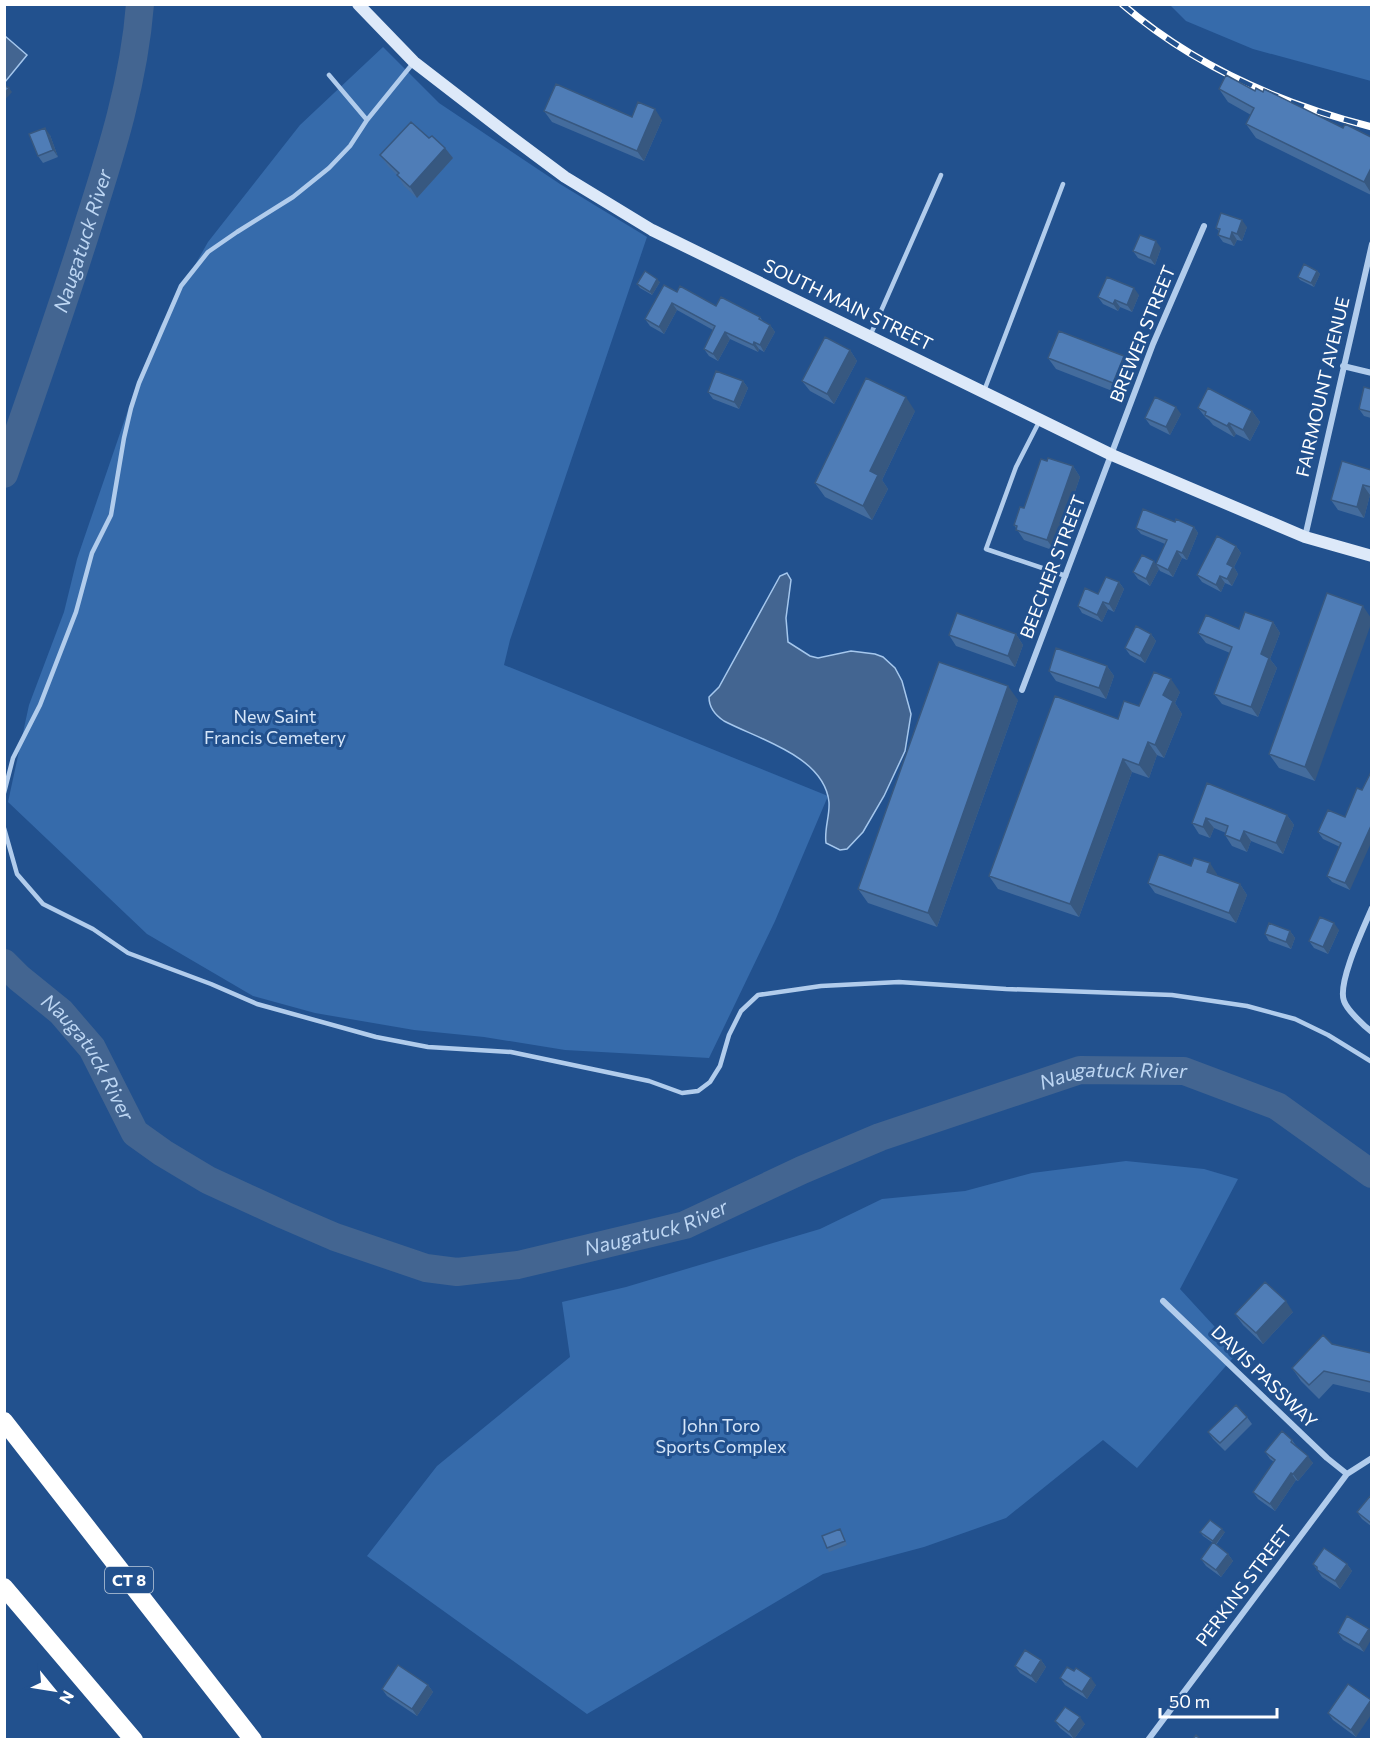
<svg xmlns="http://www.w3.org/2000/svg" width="1376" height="1744" font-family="Commissioner,sans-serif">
	<rect width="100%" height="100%" fill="#22518e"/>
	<path fill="#366bab" d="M1170,5H1371V81L1253,49L1186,21Z
		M383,47L439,103L560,184L647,237L510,640L504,665L828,796L775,921L709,1058L565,1050L484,1037L414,1030L315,1013L253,996L147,934L8,802L29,705L64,612L77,559L129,407L161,325L208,242L300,125Z
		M1126,1161L1204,1169L1238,1179L1180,1289L1238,1352L1137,1468L1103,1440L1006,1518L924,1547L823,1574L587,1714L367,1556L437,1466L570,1357L562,1302L626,1287L820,1229L882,1199L965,1191L1032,1173Z"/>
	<path fill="#436591" stroke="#a5c7ed" stroke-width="1.5" d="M5,36L27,55L5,82Z
		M787,573L791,580L786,618L788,642L810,656L818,658L851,651L875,654L883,657L895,668L902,681L911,714L905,751L884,796L863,832L847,849L840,850L826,843C824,829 830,816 829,802C824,756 758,739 724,721C715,715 709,708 709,697L719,687L780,576Z"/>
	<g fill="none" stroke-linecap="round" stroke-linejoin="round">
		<g stroke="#436591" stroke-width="28">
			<path id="s1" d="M4,474C33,390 63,306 89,222C112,150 134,81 140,4"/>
			<path id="s2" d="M4,963L19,978L61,1012L92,1048L135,1133L163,1153L208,1180L284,1215L335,1237L426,1268L457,1272L518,1265L685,1225L802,1170L880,1137L1080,1070L1184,1071L1277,1106L1372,1174"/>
		</g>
		<path stroke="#b1ccec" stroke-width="4.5" d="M329,75L367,120
			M870,336L941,175
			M984,391L1063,184
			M1039,422L1016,467L986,549L1066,576
			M4,793L13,758L40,705L76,612L92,553L111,515L124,438L131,408L139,383L181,286L208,252L237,232L293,197L329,168L350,146L367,120L414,62
			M4,828L17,874L43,904L93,929L128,953L211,984L257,1004L376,1037L428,1047L511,1052L649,1081L682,1093L698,1091L710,1082L720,1066L729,1035L741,1011L758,995L821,986L899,982L1006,989L1172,995L1247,1006L1295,1019L1328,1035L1372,1062"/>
		<path stroke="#b1ccec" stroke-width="6" d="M1343,366L1372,373
			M1305,537L1372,244
			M1022,690L1153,344L1204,226
			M1372,908C1364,927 1337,983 1344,1001C1347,1010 1364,1026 1372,1032
			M1163,1301L1327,1458L1347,1474
			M1148,1740L1347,1474L1372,1458"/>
		<path stroke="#dde9f9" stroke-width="12" d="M358,4L414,62L506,133L565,177L652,230L1112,455L1305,537L1372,556"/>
		<path stroke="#fff" stroke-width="18" d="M4,1421L253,1740
			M4,1587L134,1740"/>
		<g stroke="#fff" stroke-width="7">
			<path id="rail" d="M1122,4C1194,66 1281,104 1372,127"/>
		</g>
		<use href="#rail" stroke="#22518e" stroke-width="4.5" stroke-dasharray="14" stroke-linecap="butt"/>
	</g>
	<path fill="#446c9d" d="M1219,89L1255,91L1343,128L1371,137V195L1256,138L1246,124L1251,115L1228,102Z
		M544,111L632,117L662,120L644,161L552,122Z
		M50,135L58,157L43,163L38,156Z
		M429,138L445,148L453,158L417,198L404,186L397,175L388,166L380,155Z
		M1247,227L1242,241L1237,240L1234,246L1223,242L1218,235L1219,231L1216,228Z
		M1161,248L1155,265L1138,258L1133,251Z
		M1317,271L1320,274L1314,287L1300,280L1298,277Z
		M660,282L652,295L640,288L637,284Z
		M677,292L716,306L760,317L763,321L770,325L775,332L764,352L759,349L758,352L730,339L718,361L709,356L704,349L713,330L677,310L664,334L650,326L645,319Z
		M1139,295L1132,312L1120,307L1118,311L1103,304L1098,297Z
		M850,350L857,361L834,404L810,391L802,381Z
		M1124,356L1131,367L1120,394L1056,369L1048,358Z
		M743,381L748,388L739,409L713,399L708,392Z
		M1371,389V418L1364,416L1359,409Z
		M1198,408L1252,411L1260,422L1250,441L1236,434L1234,437L1213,425L1209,420L1206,418Z
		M915,411L882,480L888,489L872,520L825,497L815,483Z
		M1181,414L1170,435L1150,425L1145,418Z
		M1047,461L1073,466L1080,477L1055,551L1024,540L1014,525L1024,508Z
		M1371,470V496L1370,495L1364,518L1338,510L1331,500Z
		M1175,522L1194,527L1198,533L1187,560L1182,558L1173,577L1160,571L1159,569L1150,586L1138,579L1133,572L1156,564L1165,544L1141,534L1136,528Z
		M1236,546L1241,553L1234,567L1238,574L1232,586L1225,583L1221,592L1202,582L1197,575Z
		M1119,582L1124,589L1114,612L1108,609L1102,622L1082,613L1078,606Z
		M1327,593L1315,781L1279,768L1269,754Z
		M1273,622L1280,633L1270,659L1277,668L1258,717L1222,704L1214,694L1230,653L1206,643L1198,633L1239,629Z
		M1016,634L1023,645L1015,667L956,646L949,635Z
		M1151,634L1156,641L1145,663L1130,655L1125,648Z
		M1107,666L1114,676L1106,699L1056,681L1049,671Z
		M1180,692L1175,703L1182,714L1164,758L1157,755L1149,778L1132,772L1079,917L998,889L989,876L1118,719L1139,706Z
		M1018,700L937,927L868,903L858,889Z
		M1207,783L1287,815L1294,825L1283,854L1251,841L1247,852L1232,846L1225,835L1226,833L1214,828L1210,838L1199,834L1192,823Z
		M1345,817L1350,890L1332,882L1327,876L1340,847L1323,839L1318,832Z
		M1191,866L1217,874V876L1240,884L1247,895L1236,923L1155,893L1148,883Z
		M1339,930L1328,954L1314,948L1309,941Z
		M1290,931L1295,938L1291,949L1269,941L1265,934Z
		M1293,1312L1263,1344L1243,1325L1235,1314Z
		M1332,1344L1371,1353V1393L1333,1384L1319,1399L1301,1381L1292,1368Z
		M1247,1417L1252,1424L1225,1451L1213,1439L1208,1432Z
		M1292,1440L1297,1447L1313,1463L1298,1481L1296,1480L1275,1511L1258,1499L1253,1492L1274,1462L1270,1459L1265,1452Z
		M1371,1495V1526L1362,1519L1357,1512Z
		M842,1532L847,1545L829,1552L827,1548Z
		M1200,1532H1225L1216,1545L1228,1554L1233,1561L1221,1577L1206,1566L1201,1559L1213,1543L1203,1536Z
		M1313,1564H1347L1352,1571L1340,1589L1322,1577Z
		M1347,1616L1364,1652L1343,1640L1338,1633Z
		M1041,1660L1046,1667L1036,1683L1020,1673L1015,1666Z
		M1060,1678L1096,1685L1087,1699L1065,1685Z
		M428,1685L433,1692L417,1716L387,1696L382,1689Z
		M1371,1700L1356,1737L1333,1720L1328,1713Z
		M1055,1721L1085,1724L1074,1739L1060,1728Z"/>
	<path fill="#375880" d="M9,88L12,92L4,101V94Z
		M655,109L662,120L644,161L637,151Z
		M45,128L50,135L58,157L53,150Z
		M445,148L453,158L417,198L410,187Z
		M1371,168V193L1364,182Z
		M1242,220L1247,227L1242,241L1237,234Z
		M1232,232L1237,240L1234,246L1230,239Z
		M1156,241L1161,248L1155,265L1150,258Z
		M1317,271L1320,274L1314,287L1311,283Z
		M657,279L660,282L652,295L650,292Z
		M1134,288L1139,295L1132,312L1127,305Z
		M1115,300L1120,307L1118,311L1113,304Z
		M672,303L677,310L664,334L659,327Z
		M770,325L775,332L764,352L760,345Z
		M725,332L730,339L718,361L713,354Z
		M754,342L759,349L758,352L753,345Z
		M850,350L857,361L834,404L827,394Z
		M1124,356L1131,367L1120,394L1113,383Z
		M743,381L748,388L739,409L734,402Z
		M906,397L915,411L882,480L888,489L872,520L863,506L870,471Z
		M1176,407L1181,414L1170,435L1166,427Z
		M1252,411L1260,422L1250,441L1243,430Z
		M1229,423L1236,434L1234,437L1227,426Z
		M1073,466L1080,477L1055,551L1047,540Z
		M1363,485L1370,495L1364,518L1357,507Z
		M1194,527L1198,533L1187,560L1182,553Z
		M1236,546L1241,553L1234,567L1238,574L1232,586L1227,579V564Z
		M1177,551L1182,558L1173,577L1168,570Z
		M1154,561L1159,569L1150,586L1146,579Z
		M1220,576L1225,583L1221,592L1216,585Z
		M1119,582L1124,589L1114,612L1109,604Z
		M1103,602L1108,609L1102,622L1097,615Z
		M1363,606L1371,618V624L1315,781L1305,767Z
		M1273,622L1280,633L1270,659L1277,668L1258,717L1251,707L1261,654Z
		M1016,634L1023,645L1015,667L1008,656Z
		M1151,634L1156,641L1145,663L1140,656Z
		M1107,666L1114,676L1106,699L1099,688Z
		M1171,679L1180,692L1175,703L1182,714L1164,758L1155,745L1163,695Z
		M1008,686L1018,700L937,927L928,913Z
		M1148,742L1157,755L1149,778L1139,765Z
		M1123,759L1132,772L1079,917L1070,904Z
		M1287,815L1294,825L1283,854L1276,843Z
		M1206,818L1214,828L1210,838L1203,827Z
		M1371,826V843L1350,890L1345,883Z
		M1244,831L1251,841L1247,852L1240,841Z
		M1210,863L1217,874L1214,883L1207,872Z
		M1240,884L1247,895L1236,923L1229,913Z
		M1334,923L1339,930L1328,954L1323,947Z
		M1290,931L1295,938L1291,949L1286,942Z
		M1286,1301L1293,1312L1263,1344L1256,1333Z
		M1308,1456L1313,1463L1298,1481L1293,1474Z
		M1291,1473L1296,1480L1275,1511L1270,1504Z
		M1222,1529L1225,1532L1215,1545L1213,1541Z
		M1228,1554L1233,1561L1221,1577L1216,1570Z
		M1347,1564L1352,1571L1340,1589L1335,1581Z
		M1369,1629L1371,1632V1640L1364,1652L1359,1645Z
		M1041,1660L1046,1667L1036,1683L1031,1676Z
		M1091,1678L1096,1685L1087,1699L1082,1692Z
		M428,1685L433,1692L417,1716L412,1709Z
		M1371,1700V1715L1356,1737L1351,1730Z
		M1080,1717L1085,1724L1074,1739L1069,1732Z"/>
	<path fill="#4f7db7" stroke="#375880" stroke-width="1.5" d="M1226,75L1255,91L1256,88L1263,92L1264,89L1343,128L1345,124L1371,137V168L1364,182L1246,124L1254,108L1219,89Z
		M556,84L632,117L638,102L655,109L637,151L544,111Z
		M4,85L9,88L4,94Z
		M411,122L429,138L432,136L445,148L410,187L397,175L399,173L380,155Z
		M45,128L53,150L38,156L29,134Z
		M1221,213L1242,220L1237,234L1232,232L1230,239L1218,235L1220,229L1216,228Z
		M1140,235L1156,241L1150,258L1133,251Z
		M1304,264L1317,271L1311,283L1298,277Z
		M645,271L657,279L650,292L637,284Z
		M1107,277L1134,288L1127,305L1115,300L1113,304L1098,297Z
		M664,285L677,292L680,286L716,306L721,297L760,317L759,319L770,325L760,345L754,342L753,345L725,332L713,354L704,349L715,326L672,303L659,327L645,319Z
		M1059,331L1124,356L1113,383L1048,358Z
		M825,337L850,350L827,394L802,381Z
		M716,371L743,381L734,402L708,392Z
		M866,378L906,397L870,471L878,475L863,506L815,483Z
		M1364,387L1371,389V412L1359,409Z
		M1208,388L1252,411L1243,430L1229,423L1227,426L1205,415L1206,412L1198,408Z
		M1155,397L1176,407L1166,427L1145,418Z
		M1048,458L1073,466L1047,540L1016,530L1017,526L1014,525L1020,507L1024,508L1041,459L1047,461Z
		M1342,461L1371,470V487L1363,485L1357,507L1331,500Z
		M1143,509L1175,522L1176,519L1194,527L1182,553L1177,551L1168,570L1156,564L1167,540L1136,528Z
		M1217,536L1236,546L1227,564L1233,567L1227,579L1220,576L1216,585L1197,575Z
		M1142,555L1154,561L1146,579L1133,572Z
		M1106,577L1119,582L1109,604L1103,602L1097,615L1078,606L1085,588L1098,594Z
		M1327,593L1363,606L1305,767L1269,754Z
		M1245,612L1273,622L1261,654L1269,658L1251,707L1214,694L1232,647L1198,633L1206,615L1239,629Z
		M957,613L1016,634L1008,656L949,635Z
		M1136,626L1151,634L1140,656L1125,648Z
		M1056,648L1107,666L1099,688L1049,671Z
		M939,662L1008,686L928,913L858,889Z
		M1154,672L1171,679L1163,695L1173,701L1155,745L1148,742L1139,765L1123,759L1070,904L989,876L1055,696L1118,719L1124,701L1139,706Z
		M1371,772V826L1345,883L1327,876L1341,843L1318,832L1328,810L1345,817L1357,788L1362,790Z
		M1207,783L1287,815L1276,843L1244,831L1240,841L1225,835L1228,826L1206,818L1203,827L1192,823Z
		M1159,854L1191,866L1194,858L1210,863L1207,872L1240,884L1229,913L1148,883Z
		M1320,917L1334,923L1323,947L1309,941Z
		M1269,923L1290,931L1286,942L1265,934Z
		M1265,1282L1286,1301L1256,1333L1235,1314Z
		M1323,1335L1332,1344L1371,1353V1382L1324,1371L1309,1385L1292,1368Z
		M1236,1405L1247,1417L1220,1443L1208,1432Z
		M1282,1431L1292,1440L1291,1442L1308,1456L1293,1474L1291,1473L1270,1504L1253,1492L1275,1460L1265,1452Z
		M1371,1495V1523L1357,1512Z
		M1210,1520L1222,1529L1213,1541L1200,1532Z
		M840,1529L845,1541L827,1548L822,1536Z
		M1213,1542L1228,1554L1216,1570L1201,1559Z
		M1324,1548L1347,1564L1335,1581L1317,1570V1567L1313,1564Z
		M1347,1616L1369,1629L1359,1645L1338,1633Z
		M1025,1650L1041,1660L1031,1676L1015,1666Z
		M398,1665L428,1685L412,1709L382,1689Z
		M1067,1667L1074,1671L1076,1668L1091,1678L1082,1692L1060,1678Z
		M1348,1684L1371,1700L1351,1730L1328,1713Z
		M1065,1707L1080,1717L1069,1732L1055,1721Z
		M1196,1735L1201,1740H1192Z"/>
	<g text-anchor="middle" stroke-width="6" stroke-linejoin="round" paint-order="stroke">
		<rect fill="#22518e" stroke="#bdcbdd" stroke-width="1.5" x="105" y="1567" width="48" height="26" rx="4.5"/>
		<g font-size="16" font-weight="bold" fill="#fff">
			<text x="129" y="1586">CT 8</text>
		</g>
		<g font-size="18" fill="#fff" stroke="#22518e">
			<text transform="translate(848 305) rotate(26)" y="6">SOUTH MAIN STREET</text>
			<text transform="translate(1143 334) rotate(-68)" y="6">BREWER STREET</text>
			<text transform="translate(1323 387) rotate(-77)" y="6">FAIRMOUNT AVENUE</text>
			<text transform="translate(1053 567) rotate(-69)" y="6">BEECHER STREET</text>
			<text transform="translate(1264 1377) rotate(44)" y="6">DAVIS PASSWAY</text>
			<text transform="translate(1244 1586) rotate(-53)" y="6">PERKINS STREET</text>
		</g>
		<g font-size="18" fill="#d6e6f9" stroke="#22518e">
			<text x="275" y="723">New Saint<tspan x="275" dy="21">Francis Cemetery</tspan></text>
			<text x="721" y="1432">John Toro<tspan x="721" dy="21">Sports Complex</tspan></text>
		</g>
		<g font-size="20" font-style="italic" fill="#bdd6f3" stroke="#22518e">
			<text dy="7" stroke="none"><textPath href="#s1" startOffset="246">Naugatuck River</textPath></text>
			<text dy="7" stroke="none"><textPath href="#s2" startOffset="128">Naugatuck River</textPath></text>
			<text dy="7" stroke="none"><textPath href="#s2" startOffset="1262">Naugatuck River</textPath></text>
			<text dy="7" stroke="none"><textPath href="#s2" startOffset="776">Naugatuck River</textPath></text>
		</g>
	</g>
	<rect width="1376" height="1744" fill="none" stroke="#ffffff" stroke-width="12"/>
	<g transform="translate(54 1690) rotate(120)" stroke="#22518e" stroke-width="4.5" paint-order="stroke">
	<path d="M0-4.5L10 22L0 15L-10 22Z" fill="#ffffff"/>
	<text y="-9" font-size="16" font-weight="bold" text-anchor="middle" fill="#ffffff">N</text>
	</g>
	<path d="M1160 1708v9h117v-9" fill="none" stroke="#ffffff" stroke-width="3"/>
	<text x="1169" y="1708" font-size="18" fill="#ffffff" stroke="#22518e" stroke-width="4.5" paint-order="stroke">50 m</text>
</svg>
